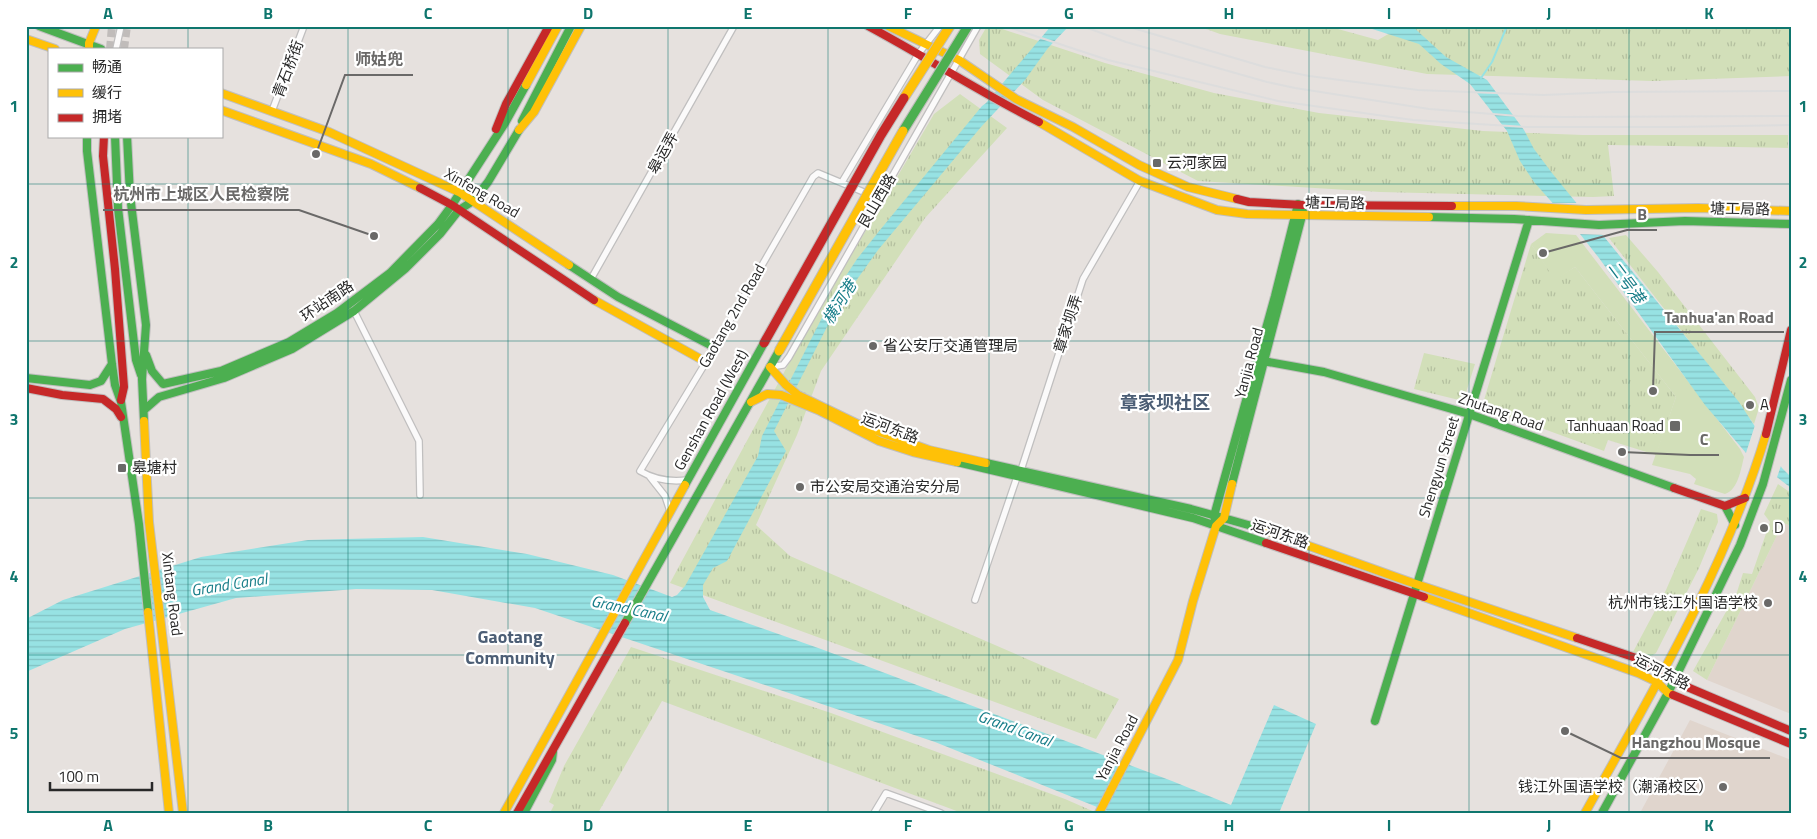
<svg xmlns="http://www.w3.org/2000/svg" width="1817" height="839" font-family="'Titillium Web','Noto Sans SC',sans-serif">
	<defs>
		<pattern id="grass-tufts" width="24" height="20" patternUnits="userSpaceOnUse" patternTransform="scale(1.25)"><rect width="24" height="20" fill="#d2dfb9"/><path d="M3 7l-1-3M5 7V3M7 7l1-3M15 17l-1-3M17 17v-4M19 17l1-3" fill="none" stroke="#b4bf9f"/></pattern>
		<pattern id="water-rules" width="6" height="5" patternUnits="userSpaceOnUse" patternTransform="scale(1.25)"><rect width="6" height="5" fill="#97e2e3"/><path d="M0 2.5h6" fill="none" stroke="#82c2c3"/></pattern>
	</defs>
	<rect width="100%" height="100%" fill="#e6e1de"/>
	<path fill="#e0d5cd" d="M1783,523L1791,526V714L1707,680Z
		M1690,720L1791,760V813H1640Z"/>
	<path fill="url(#grass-tufts)" d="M987,26H993L1105,63L1214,93L1319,113L1483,131L1583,135H1788V148L1608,145L1614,196L1593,197L1380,192L1198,181L1043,100L980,54L979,40Z
		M1198,26H1327L1378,40L1402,26H1660L1791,29V76L1652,81L1427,74L1220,34Z
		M960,94L1007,128L925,218L821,371L797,435L756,525L790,556L1119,699L1096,739L670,583L801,341L934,114Z
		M1626,235L1658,272L1755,397L1759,408L1754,424L1609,238Z
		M1531,244L1555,279L1575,267L1676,397L1656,455L1608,440L1604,451L1489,409L1484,400Z
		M1424,353L1475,364L1464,399L1459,400L1414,389Z
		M1778,484L1791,493V526L1783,523L1707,680L1693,671L1737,592L1743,573L1752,574L1770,522L1764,514Z
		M1701,509L1717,514L1718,522L1699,568L1656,653C1647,659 1642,657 1633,652L1666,590Z
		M631,647L831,713L1065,799L1097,813H962L662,701L598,813H550L554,805L549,802L564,766Z"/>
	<path fill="#d2dfb9" d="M1546,233L1576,235L1740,449L1744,457C1741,469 1738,490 1725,494L1694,484L1696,479L1690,474L1652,465L1676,397L1575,267L1555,280L1531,244Z"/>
	<path fill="url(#water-rules)" d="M1051,26H1069L1048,48L1025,80L981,127L878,250L848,292L830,321L774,431L786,451L727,561L713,568L703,585V597L710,610L821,649L1172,781L1231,805L1274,705L1316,724L1279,813H1112L935,742L535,608L432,590L356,589L236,598L125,629L26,672V619L63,600L201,557L308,540L423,537L527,554L613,575L672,597L677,595L685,586L758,456L762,436L834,294L857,259L880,230L982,106L986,103Z
		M1363,26H1412L1446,57L1487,80L1524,130L1534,149L1552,173L1739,402L1782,468L1791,477V488L1746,453L1705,405L1599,258L1580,234L1534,182L1520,161L1507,131L1470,84L1441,64L1419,44Z"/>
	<path fill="#e6e1de" d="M1549,203H1580L1606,235L1577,234Z
		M1756,422L1782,463L1776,480L1745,456Z"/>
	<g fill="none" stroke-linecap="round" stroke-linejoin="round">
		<path stroke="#97e2e3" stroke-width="2" d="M1481,78L1492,62L1507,26"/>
		<path stroke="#c0bcba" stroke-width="8" stroke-dasharray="8 4" stroke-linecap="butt" d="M110,49L112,26
			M124,49L127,26"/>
		<g stroke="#c0bfbf" stroke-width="8">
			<path id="street" d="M116,49L121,26
				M272,111L304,26
				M842,182L919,53L940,26
				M591,279L734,26
				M354,311L419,441L420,495
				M770,367L783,365L789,357L978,26
				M650,477L665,496L670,511
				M687,480C670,482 655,480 640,471L706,362L813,177L818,173L878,198
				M975,600L1017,477L1021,470L1083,279L1140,181
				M874,813L886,793L941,813"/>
		</g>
		<g stroke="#c0bfbf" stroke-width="10">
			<path id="fast" d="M39,26L101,49
				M522,121L571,26
				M87,136V151L112,364L115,385L121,402L139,524L148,612
				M115,136L118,208L136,360L141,375
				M127,136L130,195L146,325L142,379L144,421
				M1429,217L1514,219L1599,225L1685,221L1791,224
				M569,265L618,297L714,347
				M146,355L152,371L163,384L221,371L289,342L337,313L390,273L438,224L452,205L505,123L526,85
				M1263,361L1324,372L1469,414L1674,488
				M26,378L90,385L101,381L112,364
				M144,410L159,397L224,378L292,349L354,311L405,269L440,234L459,210L473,201L488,182L519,130
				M957,462L1193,518L1266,543
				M986,463L1191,509L1259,528
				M1232,484C1255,393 1280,303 1303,212
				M685,485L764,343
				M1725,506L1735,525
				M1215,520L1214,516L1275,296L1298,204
				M625,623L779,351
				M1375,721L1529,220
				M524,813L552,760L553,752
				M1602,813L1668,693L1740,545L1763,484L1791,380"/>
		</g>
		<g stroke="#c0bfbf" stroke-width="10">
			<path id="slow" d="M888,26L959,60L1016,99L1073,127L1139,165L1188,187L1237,199
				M26,39L55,49
				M89,48V43L96,26
				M526,85L558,26
				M221,93L329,132L459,192L569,265
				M221,110L371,164L420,188
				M1039,122L1140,181L1217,210L1247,214L1429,217
				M519,130L534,112L581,26
				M1452,206H1516L1586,210L1698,208L1791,211
				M594,300L706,362
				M770,367L786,385L798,395L858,424L929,450L986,463
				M751,402L767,394L781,395L818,410L879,441L913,452L957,462
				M144,421L149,522L183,813
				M1259,528L1407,581L1577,638
				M1424,597L1638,673L1657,682L1668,693L1673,695
				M148,612L169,813
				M504,813L685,485
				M1099,813L1178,660L1193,601L1216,526L1224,518L1232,484
				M1585,813C1653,691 1726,568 1766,434"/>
		</g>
		<g stroke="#c0bfbf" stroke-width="10">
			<path id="jam" d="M868,26C926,57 981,93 1039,122
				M496,129L506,104L549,26
				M104,136L103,156L115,269L124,387L121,400
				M420,188L452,205L594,300
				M1237,199L1249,202L1303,205L1452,206
				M26,388L62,395L103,399L116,409L121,417
				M1766,434L1791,330
				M1674,488L1725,506L1745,498
				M1266,543L1424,597
				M1577,638L1642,660L1663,670L1673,681L1791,731
				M1673,695L1791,744
				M517,813L625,623"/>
		</g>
		<use href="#street" stroke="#fbfafa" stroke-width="5.5"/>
		<use href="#fast" stroke="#4caf50" stroke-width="8"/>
		<use href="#slow" stroke="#ffc107" stroke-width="8"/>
		<use href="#jam" stroke="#c62828" stroke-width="8"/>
		<path stroke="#ddd" stroke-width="2" d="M1005,26L1108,60L1278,101L1413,120L1526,127H1676L1791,125
			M1082,26L1126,42L1267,82L1295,88L1429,109L1518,116L1562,117L1791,116
			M1126,26L1265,67L1309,76L1418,90L1544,95L1613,92L1791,91"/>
		<g stroke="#bfbdbc" stroke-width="11" stroke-linecap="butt">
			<path id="fast-bridge" d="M903,131L968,26"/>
		</g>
		<g stroke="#bfbdbc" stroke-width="11" stroke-linecap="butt">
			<path id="slow-bridge" d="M904,98L950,26
				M779,351L903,131"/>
		</g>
		<g stroke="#bfbdbc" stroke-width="11" stroke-linecap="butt">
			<path id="jam-bridge" d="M764,343L881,135L904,98"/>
		</g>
		<use href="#fast-bridge" stroke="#4caf50" stroke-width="9"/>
		<use href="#slow-bridge" stroke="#ffc107" stroke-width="9"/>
		<use href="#jam-bridge" stroke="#c62828" stroke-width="9"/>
	</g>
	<path fill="none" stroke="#0f766e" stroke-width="1" stroke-opacity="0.55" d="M188,26V49M348,26V813M508,26V813M668,26V813M828,26V813M989,26V813M1149,26V813M1309,26V813M1469,26V813M1629,26V813M188,136V813M26,184H1791M26,341H1791M26,498H1791M26,655H1791"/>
	<g fill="#6a6968" stroke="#fff" stroke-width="2">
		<rect x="1152" y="158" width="10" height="10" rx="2.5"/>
		<circle cx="873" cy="346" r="5"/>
		<circle cx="1750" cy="405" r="5"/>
		<rect x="1669" y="420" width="12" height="12" rx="2.5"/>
		<rect x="117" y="463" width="10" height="10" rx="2.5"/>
		<circle cx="800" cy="487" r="5"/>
		<circle cx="1764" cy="528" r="5"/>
		<circle cx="1768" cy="603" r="5"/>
		<circle cx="1723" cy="787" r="5"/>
	</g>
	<g text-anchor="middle" stroke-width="4.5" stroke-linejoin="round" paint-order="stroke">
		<g font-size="15" fill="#282828" stroke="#fff">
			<text transform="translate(288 69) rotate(-69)" y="5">青石桥街</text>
			<text transform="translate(663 153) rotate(-61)" y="5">皋运弄</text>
			<text transform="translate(482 193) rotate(30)" y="5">Xinfeng Road</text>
			<text transform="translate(877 201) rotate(-60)" y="5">艮山西路</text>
			<text transform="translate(1335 203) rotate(1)" y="5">塘工局路</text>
			<text transform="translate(1740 209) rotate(1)" y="5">塘工局路</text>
			<text transform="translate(327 301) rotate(-34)" y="5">环站南路</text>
			<text transform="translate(732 316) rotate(-60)" y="5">Gaotang 2nd Road</text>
			<text transform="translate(1068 324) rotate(-72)" y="5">章家坝弄</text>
			<text transform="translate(1249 363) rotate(-75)" y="5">Yanjia Road</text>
			<text transform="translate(711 410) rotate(-61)" y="5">Genshan Road (West)</text>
			<text transform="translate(1501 412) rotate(19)" y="5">Zhutang Road</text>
			<text transform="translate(890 428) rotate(21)" y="5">运河东路</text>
			<text transform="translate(1439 467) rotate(-73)" y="5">Shengyun Street</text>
			<text transform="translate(1280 534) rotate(19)" y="5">运河东路</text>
			<text transform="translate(172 594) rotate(83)" y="5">Xintang Road</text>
			<text transform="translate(1662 672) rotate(27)" y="5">运河东路</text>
			<text transform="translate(1117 748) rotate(-62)" y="5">Yanjia Road</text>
		</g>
		<g font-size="15" fill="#282828" stroke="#fff" text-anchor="start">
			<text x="1167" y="168">云河家园</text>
			<text x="883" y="351">省公安厅交通管理局</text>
			<text x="1760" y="410">A</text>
			<text x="1664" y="431" text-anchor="end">Tanhuaan Road</text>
			<text x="132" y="473">皋塘村</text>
			<text x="810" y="492">市公安局交通治安分局</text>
			<text x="1774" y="533">D</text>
			<text x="1758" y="608" text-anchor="end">杭州市钱江外国语学校</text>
			<text x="1713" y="792" text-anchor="end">钱江外国语学校（潮涌校区）</text>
		</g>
		<g font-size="16" font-style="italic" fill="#177d88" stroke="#fff">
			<text transform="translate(1627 282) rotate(53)" y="6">二号港</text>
			<text transform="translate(839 302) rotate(-58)" y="6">横河港</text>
			<text transform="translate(229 584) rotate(-9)" y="6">Grand Canal</text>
			<text transform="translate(629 608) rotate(12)" y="6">Grand Canal</text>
			<text transform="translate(1015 728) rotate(20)" y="6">Grand Canal</text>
		</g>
		<g font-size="18" font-weight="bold" fill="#4c5e75" stroke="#fff">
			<text x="1165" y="409">章家坝社区</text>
			<text x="510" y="643">Gaotang<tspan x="510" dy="21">Community</tspan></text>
		</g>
	</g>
	<path fill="none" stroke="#6a6968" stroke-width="2" d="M316 154L345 75H413M374 236L299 210H103M1543 253L1627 230H1657M1653 391L1655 332H1784M1622 452L1690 455H1719M1565 731L1621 758H1770"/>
	<g fill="#6a6968" stroke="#fff" stroke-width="2">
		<circle cx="316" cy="154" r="5"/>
		<circle cx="374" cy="236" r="5"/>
		<circle cx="1543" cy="253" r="5"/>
		<circle cx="1653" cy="391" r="5"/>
		<circle cx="1622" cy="452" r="5"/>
		<circle cx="1565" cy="731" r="5"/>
	</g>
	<g font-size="16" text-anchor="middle" font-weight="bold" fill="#6a6968" stroke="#fff" stroke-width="4.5" stroke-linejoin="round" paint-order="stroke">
		<text x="379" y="65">师姑兜</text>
		<text x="201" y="200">杭州市上城区人民检察院</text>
		<text x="1642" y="220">B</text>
		<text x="1719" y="323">Tanhua'an Road</text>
		<text x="1704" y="445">C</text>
		<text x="1696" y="748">Hangzhou Mosque</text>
	</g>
	<rect width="1817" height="839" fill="none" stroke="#ffffff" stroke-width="55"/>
	<rect x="48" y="48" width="175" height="90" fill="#ffffff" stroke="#a9a9a9"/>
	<rect x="58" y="64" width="25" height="8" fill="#4caf50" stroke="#a9a9a9"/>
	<text x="92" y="72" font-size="15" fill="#282828">畅通</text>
	<rect x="58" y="89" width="25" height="8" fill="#ffc107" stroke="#a9a9a9"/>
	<text x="92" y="98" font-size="15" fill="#282828">缓行</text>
	<rect x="58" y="114" width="25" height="8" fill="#c62828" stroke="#a9a9a9"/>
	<text x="92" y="122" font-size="15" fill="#282828">拥堵</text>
	<path d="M50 782v8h102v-8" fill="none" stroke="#282828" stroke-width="2.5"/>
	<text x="58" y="782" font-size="15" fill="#282828" stroke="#ffffff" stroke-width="4" paint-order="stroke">100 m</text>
	<rect x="28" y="28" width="1762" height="784" fill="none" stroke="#0f766e" stroke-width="2"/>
	<g font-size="16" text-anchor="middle" font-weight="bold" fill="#0f766e">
		<text x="108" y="19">A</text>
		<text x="268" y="19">B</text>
		<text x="428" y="19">C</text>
		<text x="588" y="19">D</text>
		<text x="748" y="19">E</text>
		<text x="908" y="19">F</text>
		<text x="1069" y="19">G</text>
		<text x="1229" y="19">H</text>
		<text x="1389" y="19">I</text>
		<text x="1549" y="19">J</text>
		<text x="1709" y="19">K</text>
		<text x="14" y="112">1</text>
		<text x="1803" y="112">1</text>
		<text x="14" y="268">2</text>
		<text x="1803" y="268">2</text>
		<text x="14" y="425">3</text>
		<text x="1803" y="425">3</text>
		<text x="14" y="582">4</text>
		<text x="1803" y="582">4</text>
		<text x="14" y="739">5</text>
		<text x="1803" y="739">5</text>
		<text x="108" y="831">A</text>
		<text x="268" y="831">B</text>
		<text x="428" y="831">C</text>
		<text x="588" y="831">D</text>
		<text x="748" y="831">E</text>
		<text x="908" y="831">F</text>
		<text x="1069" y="831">G</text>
		<text x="1229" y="831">H</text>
		<text x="1389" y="831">I</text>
		<text x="1549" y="831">J</text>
		<text x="1709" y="831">K</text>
	</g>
</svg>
